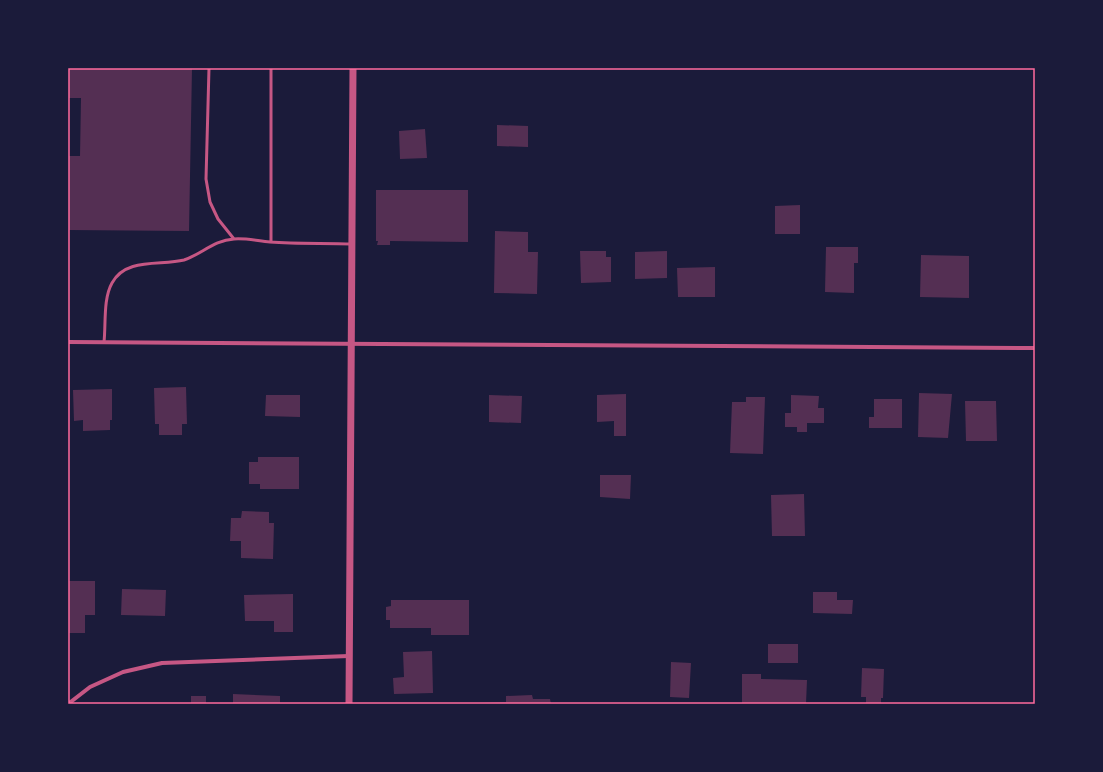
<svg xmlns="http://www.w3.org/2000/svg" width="1103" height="772" font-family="Karla,sans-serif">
	<rect width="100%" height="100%" fill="#1b1b3a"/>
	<path fill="#542f53" d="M68,68H192L189,231L68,230V156H80L81,98H68Z
		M497,125L528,126V147L497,146Z
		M425,129L427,158L400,159L399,131Z
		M376,190H468V242L390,241V245H377L378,241H376Z
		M800,205V234H775V206Z
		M495,231L528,232V252H538L537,294L494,293Z
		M826,247H858V263H854V293L825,292Z
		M580,251H606V257H611V282L581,283Z
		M667,251V278L635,279V252Z
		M921,255L969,256V298L920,297Z
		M715,267V297H678L677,268Z
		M186,387L187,424H182V435H159V424H155L154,388Z
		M112,389V420H110V430L83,431V420L74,421L73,390Z
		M919,393L952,394L948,438L918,437Z
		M626,394V436H614V421L597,422V395Z
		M266,395H300V417L265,416Z
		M489,395L522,396L521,423L489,422Z
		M791,395L819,396L818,408H824V423H807V432H797V427H785V413H791Z
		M746,397H765L763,454L730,453L732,402H746Z
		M874,399H902V428H869V417H874Z
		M965,401H996L997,441H966Z
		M258,457H299V489H260V484H249V462H258Z
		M600,475H631L630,499L600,497Z
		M804,494L805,536H772L771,495Z
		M242,511L269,512V523H274L273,559L241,558V541H230L231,518H241Z
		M68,581H95V615H85V633H68Z
		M122,589L166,590L165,616L121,615Z
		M813,592H837V600H853L852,614L813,613Z
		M293,594V632H274V621H245L244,595Z
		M391,600H469V635H431V628H390V620H386V607L391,606Z
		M768,644H798V663H768Z
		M432,651L433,693L394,694L393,678L404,677L403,652Z
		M671,662L691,663L689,698L670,697Z
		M862,668L884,669L883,698H881V704H866V697H861Z
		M742,674H761V679L807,680L806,704H742Z
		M233,694L280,696V704H233Z
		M532,695L533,699H550L551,704H478V703L506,702V696Z
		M191,696H206V704H191Z"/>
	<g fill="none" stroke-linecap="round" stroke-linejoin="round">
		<path stroke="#c65784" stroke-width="3" d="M209,68L206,179L210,202L218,219L234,239
			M271,242V68
			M104,342C106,324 103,299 112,283C126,257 161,266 184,260C202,254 214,240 234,239C246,238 258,241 270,242C297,244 325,243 352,244"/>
		<path stroke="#c65784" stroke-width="4" d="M68,342L1035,348
			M68,704L90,687L123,672L162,663L349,656"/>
		<path stroke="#c65784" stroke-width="7" d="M349,704L353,68"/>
	</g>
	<rect width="1103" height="772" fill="none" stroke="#1b1b3a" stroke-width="138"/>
	<rect x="69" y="69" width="965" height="634" fill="none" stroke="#ff6b9d" stroke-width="1.5"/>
</svg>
